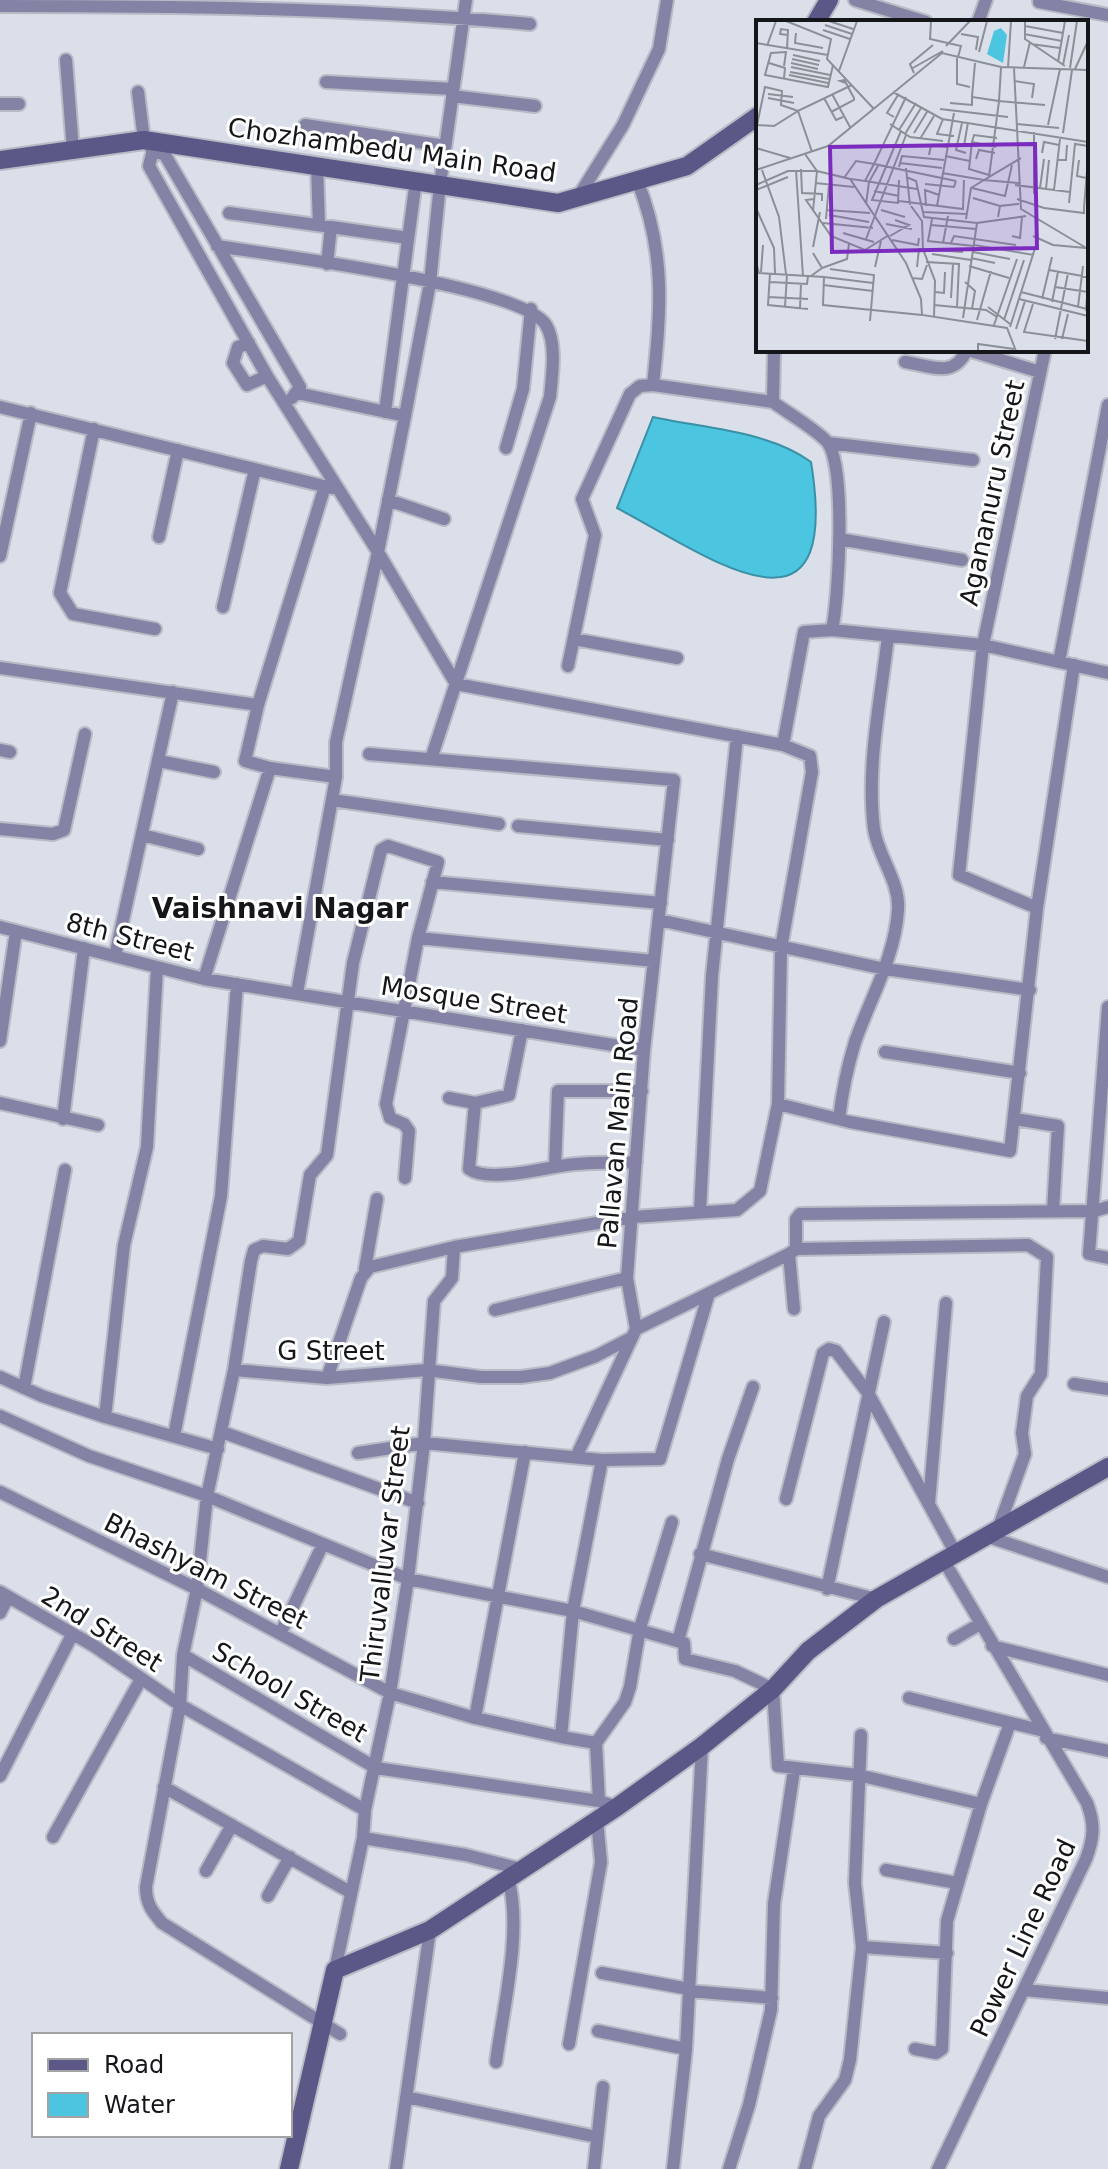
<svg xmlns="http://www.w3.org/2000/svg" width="1108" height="2169" font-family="'DejaVu Sans',sans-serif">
	<rect width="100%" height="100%" fill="#dadfea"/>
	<path fill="#4cc5e1" stroke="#3b90a5" stroke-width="2" d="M653,417C703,428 769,431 811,462C843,658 708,556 617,508Z"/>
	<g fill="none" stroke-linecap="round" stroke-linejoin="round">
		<g stroke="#b6bbc5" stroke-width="16">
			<path id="street" d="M855,0L926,22
				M1039,2L1108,15
				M0,6C176,6 354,8 530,24
				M978,22L986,0
				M66,60L73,150
				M326,82L453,89
				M138,92L144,140L153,150L165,155L300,387L292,398
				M452,96L535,106
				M0,104H19
				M305,125L445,146
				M153,150L149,166L267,376L378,552L336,742V777L297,993
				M317,166L319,225
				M637,180C666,252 661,310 653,385L773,402
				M578,197L623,125L659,49L667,0
				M229,213L331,227
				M217,246C273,255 520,285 546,325C557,343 552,376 550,397L431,759
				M327,264L331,227L408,238
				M249,343L238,347L233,363L247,385L267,376
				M774,350L773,402C786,412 819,431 828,443C846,470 839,598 832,630L983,645L1108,673
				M968,350L1040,372
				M905,362C932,366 953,379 967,350
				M297,393L405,416L378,552L456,684L783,745L810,756L812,772L781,948L778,1104L760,1191L737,1210L633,1217L454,1247L370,1267L361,1278L327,1378
				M0,407L332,488
				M385,412L416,180
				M405,416L430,283L440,184L466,0
				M94,429L60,593L73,614L155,629
				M828,443L973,460
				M506,448L523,389L531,309
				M388,500L444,519
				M159,537L178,450
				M839,539L962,560
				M0,556L31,413
				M223,607L255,469
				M574,639L677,658
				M1059,662L1108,405
				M568,666L595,535L582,499L630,394L640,386L653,385
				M0,668L258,705L325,486
				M258,705L245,761L270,768L336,777
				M783,745L804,632L832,630
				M0,750L10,752
				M369,754L674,780L644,1050L627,1278L636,1329L577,1455
				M159,761L214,772
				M332,800L499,824
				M518,826L668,840
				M0,829L53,834L64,830L85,734
				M142,835L198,849
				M432,882L661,903
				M1037,908L959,875L983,645L1045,350
				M659,920L885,969L1030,990
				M0,927L204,979L644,1050
				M418,938L654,961
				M115,956L173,692
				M157,968L147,1147L124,1245L105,1417L218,1449
				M204,979L270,768
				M1108,1007L1089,1254L1108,1258
				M522,1030L509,1095L475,1103L469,1169C488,1183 543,1168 567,1165C590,1162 613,1163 636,1162
				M0,1041L16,931
				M885,1052L1020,1073
				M449,1098L475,1103
				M0,1103L98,1125
				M778,1104L850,1122L1010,1151L1037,908L1074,665
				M63,1119L84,948
				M839,1119C842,1093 847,1068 855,1042C870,999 895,957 898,910C900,881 878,857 874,829C866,766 881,699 888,636
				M1015,1119L1058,1126L1053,1211
				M555,1167L558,1091H642
				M700,1211L712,976L737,736
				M796,1249L1028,1245L1047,1257L1041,1374L1027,1396L1022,1433L1025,1454L998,1529
				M789,1254L794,1309
				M365,1269L377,1199
				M495,1310L627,1278
				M636,1329L789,1254L796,1249V1219L800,1214L1095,1211L1108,1207
				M234,1370L327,1378L427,1370L481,1377H521L550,1373L596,1356L629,1339
				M0,1377L42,1396L105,1417
				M1074,1384L1108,1389
				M24,1388L65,1170
				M0,1416L89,1456L207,1496L408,1579L573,1611L684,1643L685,1659L735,1671L773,1689L778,1766L858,1775L981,1804
				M222,1432L418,1503
				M174,1436L221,1196L237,984
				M602,1460L660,1459L709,1293
				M0,1492L197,1589L390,1693L475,1718L561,1737L573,1611L602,1460L424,1443L358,1453
				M786,1499L823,1353L829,1349L836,1351L868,1393L955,1552
				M929,1503L946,1303
				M986,1536L1108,1577
				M700,1554L876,1599
				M827,1589L884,1322
				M0,1592L94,1646L180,1705L146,1887C146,1904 152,1911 162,1923L340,2034
				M0,1613L8,1597
				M281,1632L323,1544
				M954,1639L980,1624
				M678,1641L728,1459L753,1387
				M992,1646L1108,1675
				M183,1655L376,1768L599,1801L617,1807
				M909,1698L1040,1730
				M475,1718L525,1452
				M561,1737L596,1743L599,1801
				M1046,1738L1108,1751
				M596,1743L625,1702L630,1687L640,1628L672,1522
				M0,1776L72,1635
				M164,1787L350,1892
				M365,1810L390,1693L408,1579L424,1443L434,1301L452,1278L454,1247
				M53,1837L141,1679
				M363,1838L466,1855L521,1869
				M886,1870L957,1883
				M206,1871L232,1825
				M268,1896L290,1857
				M862,1947L947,1953
				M335,1970L363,1838L365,1810L180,1705L183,1655L197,1589L207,1496L234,1370L251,1261L254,1250L263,1246L288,1249L299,1241L310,1175L327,1155L353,963L381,850L388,846L438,862L418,938L386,1104L390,1118L404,1124L409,1131L405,1178
				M602,1973L689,1989
				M1024,1990L1108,1998
				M689,1991L772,1998
				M598,2031L686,2049
				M569,2044L601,1862L597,1820
				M915,2049L936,2053L942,2049L947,1921L981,1804L1010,1723
				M496,2062C503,2009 523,1929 508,1878
				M406,2097L597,2137
				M396,2169L430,1930
				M594,2169L603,2087
				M673,2169L686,2049L702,1746
				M729,2169L749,2105L771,2010L774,1904L794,1770
				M805,2169L819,2116L845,2080L850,2060L862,1947L855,1883L861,1735
				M938,2169L1086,1859C1094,1838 1095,1824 1087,1803L944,1561"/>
		</g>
		<g stroke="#b6bbc5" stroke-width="22">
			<path id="secondary" d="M816,22L829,0
				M0,160L144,140L558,203L687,166L758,116
				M289,2169L335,1970L430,1930L617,1807L702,1746L773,1689L808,1651L876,1599L1108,1467"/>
		</g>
		<use href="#street" stroke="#8483a5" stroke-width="12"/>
		<use href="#secondary" stroke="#5b5787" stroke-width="18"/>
	</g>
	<g text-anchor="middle" stroke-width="6" stroke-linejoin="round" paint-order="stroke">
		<g font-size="26" fill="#14161a" stroke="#fff">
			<text transform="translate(392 150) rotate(8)" y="9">Chozhambedu Main Road</text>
			<text transform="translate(992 493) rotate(-78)" y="9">Agananuru Street</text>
			<text transform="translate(130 937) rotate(14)" y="9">8th Street</text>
			<text transform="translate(474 1000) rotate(9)" y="9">Mosque Street</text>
			<text transform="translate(618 1123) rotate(-85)" y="9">Pallavan Main Road</text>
			<text x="331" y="1360">G Street</text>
			<text transform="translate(385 1554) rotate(-83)" y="9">Thiruvalluvar Street</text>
			<text transform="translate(206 1571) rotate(27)" y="9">Bhashyam Street</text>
			<text transform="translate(102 1629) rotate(32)" y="9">2nd Street</text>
			<text transform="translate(290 1692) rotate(30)" y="9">School Street</text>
			<text transform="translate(1023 1938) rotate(-65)" y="9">Power Line Road</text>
		</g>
		<g font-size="28" font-weight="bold" fill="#14161a" stroke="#fff">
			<text x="280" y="918">Vaishnavi Nagar</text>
		</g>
	</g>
	<g transform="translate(756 20)">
		<rect width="332" height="332" fill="#dadfea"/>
		<path d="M245,8L251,15L247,43L231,34L238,11Z" fill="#4cc5e1"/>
		<path fill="none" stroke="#8b8f97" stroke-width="2" d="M30,1L75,19L71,39L118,89M73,1L97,9M175,1L174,19L205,26L202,37M269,1V19L309,46M69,5L96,14M269,6L307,13M67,10L94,19M40,13L39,23L67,28M205,14L222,17L220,30M268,14L306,21M0,23L72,35M275,24L304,28M11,26L20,1M190,26L214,1M31,29L32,10L25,9L24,14L32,15M223,32L231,1M37,35L64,41M201,38V64L214,67M36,39L63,45M302,42L309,1M13,43L29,48L28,58M35,43L62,49M219,43L216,77L243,81L245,48M307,45L313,15M28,46L30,32L15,33L9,55L72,67L77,45M35,47L74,55M268,47L274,22M252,48L255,1M258,48L265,189L332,229M314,48L321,1M155,49L187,31M319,49L332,21M83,51L101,1M34,52L73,59M158,53L154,44L177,25M33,55L72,63M258,61L278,64L276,78M137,72L186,99L332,122M12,74L37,77M76,74L94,107M12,78L38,83M68,78L80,100L87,97M194,83L216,85V77M184,89L252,97M75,92L98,80V78L92,67L89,61L88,60L84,61L90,63M138,97L131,93L142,75M187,99L181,114L198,116M206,103L200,130L210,133M134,104L154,117L187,121M261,104L303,108M1,105L9,67L26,71L25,85L42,91L96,65M1,105L18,106L42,91L56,132M292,105L304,49M143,110L160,83M158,113L171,92M307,113L316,50M149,114L165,88M164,119L178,96M216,122L240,127M208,126L212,102M0,128L34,138M286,133L288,122L303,125M49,134L61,151L94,159L150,243L165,279L166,295L251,308L260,331M173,135L175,125L191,127M189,136L214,141M220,139L223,130L239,133M301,140H310L311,125M323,140L321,156L330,158M144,143L186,148M143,147L146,136L188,140M150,148L154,185M45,149L46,173L66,174V181M0,150L72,126L186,33L245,47L332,50M6,150L23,197L30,254M40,150L47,256M186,153L228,160L265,138M233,155L213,149L216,122L218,115L241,118M150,157L160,161L168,197L221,203M233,157L243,81L289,85M88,158L100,141L118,144L150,77M95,159L109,161L118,144L200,161M143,160L142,183L116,180L145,111M109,161L161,169M59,163L98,167M169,164L198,167L200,161M0,165L32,151H61L57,191M259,165L314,172M216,168L249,176L256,145M284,168L288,139M290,169L293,140M0,170L32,157M298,170L304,119M118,171L143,176M278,174V112M217,178L244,186M58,179L50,180L75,216L109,230L133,215M261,179L288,188L328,193V188M143,181L207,189L208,160M313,183L319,124L332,126M110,184L113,162L123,144M155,186L166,201L167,229L179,261L178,297M170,186L169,170L183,175M181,186L198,93M0,188L18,228L19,253M328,188L332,138M71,190L114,193M125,190L149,197M166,192L211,194M73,195L113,202M242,197L244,186L263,184M70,199L73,164M176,199L172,221L218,226M210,199L215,168L228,160L263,163M67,203L117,208M130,204L156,209M175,205L220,209M87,213L118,222M134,216L153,205L139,200M256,216L264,218L266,197M277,216L297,225L330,228M110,219L150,115M136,220L162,225L163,218M187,223L192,196M195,223L198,216L260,225M218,225L278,235M57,227L64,192M217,232L254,239M176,234L215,240M215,238L239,243M0,242L3,253L68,257L67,285L166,295M170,242L203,244L201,287M213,246L253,258M119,247L125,221M161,247L163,229L207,232M66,248L91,239L93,224M74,249L118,255L114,301M293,250L332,257M5,252L7,225M14,253L12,285L52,289M55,256L66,248L57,233M68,257L117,263M156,258L166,259L171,245M14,262L51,264L52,256M209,262L219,271L216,289M67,265L117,271M299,267L332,272M179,272L188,273L189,252M265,272L331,289M12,277L52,279M195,278L197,244M263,279L332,296M286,279L296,237M296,282L302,252M277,284L268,312L332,321M178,285L230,290L241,297M29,287L31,254M232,287L254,304M322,287L327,246M44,288L45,264M330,291L332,264M207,298L221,203L270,196M221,300L235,251M248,300L268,240M238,305L261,239M254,307L281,222M260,309L269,281M299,319L312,253M306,319L312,294M222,331V324L258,329"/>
		<path fill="#7b2cbf" fill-opacity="0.15" stroke="#7b2cbf" stroke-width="4" d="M279,124L281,228L76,232L74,127Z"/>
		<rect width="332" height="332" fill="none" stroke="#14161a" stroke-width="4"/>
	</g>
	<rect x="32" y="2033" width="260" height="104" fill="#ffffff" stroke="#a1a2a3" stroke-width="2"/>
	<rect x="48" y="2059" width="40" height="12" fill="#5b5787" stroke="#a1a2a3" stroke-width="2"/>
	<text x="104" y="2073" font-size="24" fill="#14161a">Road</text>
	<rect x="48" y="2093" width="40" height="24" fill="#4cc5e1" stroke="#a1a2a3" stroke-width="2"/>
	<text x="104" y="2113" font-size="24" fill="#14161a">Water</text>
</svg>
